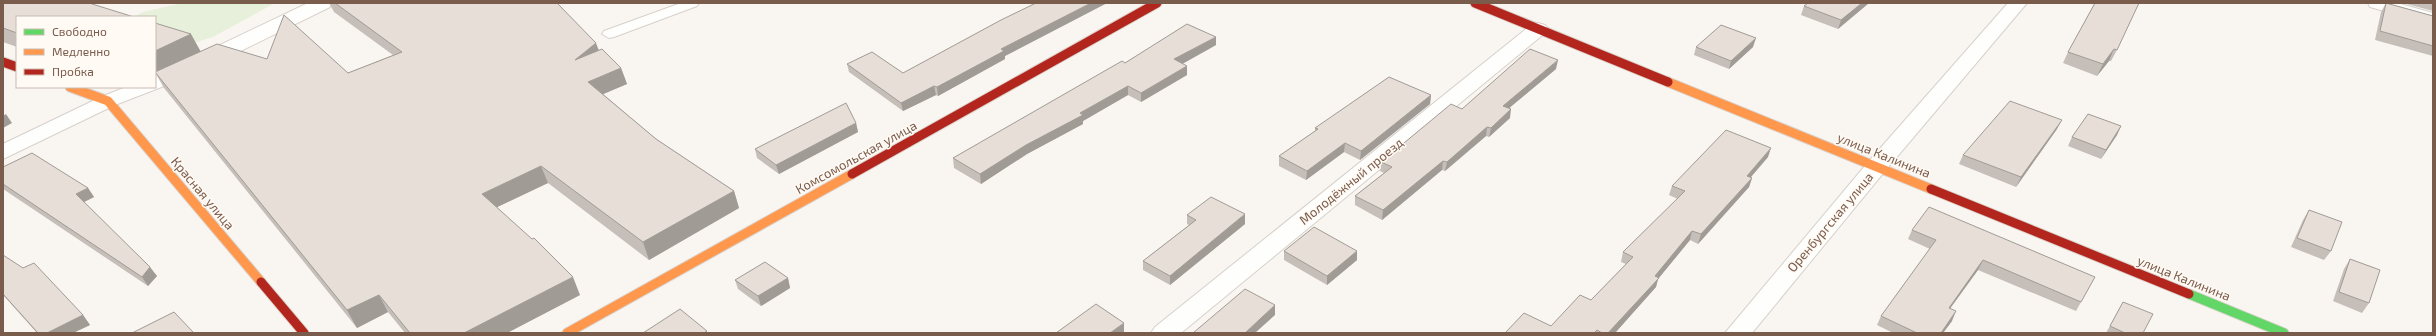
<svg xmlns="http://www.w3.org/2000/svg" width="2436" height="336" font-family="'Exo 2',sans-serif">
	<rect width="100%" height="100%" fill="#f9f5f0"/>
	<path fill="#e7f0db" d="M182,3H275L213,37L180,47L155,30V17H134L143,12Z"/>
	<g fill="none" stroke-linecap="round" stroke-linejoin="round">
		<g stroke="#d7d1cb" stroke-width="2">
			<path id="lane" d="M681,3H699L697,6L614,37L609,38L602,34L604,31Z"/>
		</g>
		<g stroke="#d7d1cb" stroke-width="2">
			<path id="street" d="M308,3H332L330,7L190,76L115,105L3,159V144L101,97L126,87H155V76Z
				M2008,3H2027L1885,171L1752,333H1725L1869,161Z
				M2368,3H2397L2433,13V25L2370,7Z
				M1538,23L1545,25L1548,29L1545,33L1181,333H1151L1155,327L1531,25Z"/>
		</g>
		<g stroke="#d9d2cb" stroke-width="11">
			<path id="fast" d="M2189,294L2284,333"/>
		</g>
		<g stroke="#d9d2cb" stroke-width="11">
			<path id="slow" d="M1668,82L1931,189
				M70,87L108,101L261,282
				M567,333L852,174"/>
		</g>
		<g stroke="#d9d2cb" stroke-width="11">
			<path id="jam" d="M1475,3L1668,82
				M3,62L17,67
				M852,174L1157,3
				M1931,189L2189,294
				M261,282L304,333"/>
		</g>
		<use href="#lane" fill="#fefefd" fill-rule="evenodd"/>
		<use href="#street" fill="#fefefd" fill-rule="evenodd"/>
		<use href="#fast" stroke="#63d668" stroke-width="9"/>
		<use href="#slow" stroke="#ff974d" stroke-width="9"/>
		<use href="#jam" stroke="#b3261e" stroke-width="9"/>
	</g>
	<path fill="#c6bfb9" d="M3,3L17,17V47L3,42Z
		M329,3H557L599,50L621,68L627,84L603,94L656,139L734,191L739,208L649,260L548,183L497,207L580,295L507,333H405L388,312L357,328L164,88L156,74H155V23L200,51L267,59L348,73L393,55L334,12Z
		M1107,3L1005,56V59L938,96L936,95L903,111L849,72L847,64L903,73Z
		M1808,3H1869L1838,29L1801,15L1804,6Z
		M2095,3L2117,50L2111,61H2109L2097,76L2063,63L2068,52Z
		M2386,3L2433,16V56L2375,40L2381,12Z
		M2403,3H2433V11Z
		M1216,45L1182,64L1187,75L1141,102L1128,95L1083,121V124L1027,154L981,184L954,168L953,158L1125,63Z
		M1696,47H1753L1729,69L1694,55Z
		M1556,69L1509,108L1510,118L1489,137L1486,136L1445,171L1442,170L1382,220L1355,205V196L1384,173L1380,171L1381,162L1462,109Z
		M1431,95L1430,104L1360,160L1344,152L1306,180L1279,166V156L1315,131V128Z
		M856,123L858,132L779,174L757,158L755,149Z
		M2121,126L2117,135L2101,159L2068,146L2072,137Z
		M2057,129L2016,187L1959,164L1963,155Z
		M1768,157L1751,177L1752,178L1749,187L1698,244L1690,240L1658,279L1656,287L1615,333H1505L1551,326L1591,300L1626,264L1621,262L1623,252L1678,199L1669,195L1672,186Z
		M3,167L88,188L94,197L84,202L157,276L148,286L3,189Z
		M2309,210L2331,251L2324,260L2291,247L2303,220Z
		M1187,215L1245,224L1170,285L1143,270V261L1189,225L1187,224Z
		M1912,230L2095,277L2076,311L1978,270L1950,308L1952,321L1943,333H1893L1877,325L1881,316L1930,249L1908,239Z
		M1284,251H1357V260L1327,285L1284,260Z
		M3,255L83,315L90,325L73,333H37L3,295Z
		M2350,259L2369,303L2362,313L2333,301L2344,269Z
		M788,278L790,288L761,306L738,289L735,280Z
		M2123,302L2143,333H2106Z"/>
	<path fill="#a19b96" d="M1091,3H1107L1005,56V59L938,96L937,87L1001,49Z
		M1862,3H1869L1838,29L1841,20Z
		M191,34L201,52L155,72V51Z
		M1216,37V45L1175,68L1174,59Z
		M1756,38L1753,47L1729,69L1731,61Z
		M596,43L602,59L575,60Z
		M2114,49L2109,61L2097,76L2103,64Z
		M1558,60L1556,69L1501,115L1503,106Z
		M1187,66V75L1141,102V93Z
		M621,68L627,84L594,98L588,82Z
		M934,86L936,95L903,111L901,103Z
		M1128,86V95L1083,121V124L1027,154L981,184L980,174L1026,145L1080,113Z
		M1431,95L1430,104L1360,160L1361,151Z
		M1511,109L1510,118L1489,137L1491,128Z
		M6,114L12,123L3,128V116Z
		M2062,120L2057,129L2016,187L2021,177Z
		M856,123L858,132L779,174L776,165Z
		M2121,126L2117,135L2101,159L2106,150Z
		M1487,127L1486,136L1445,171L1447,162Z
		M1345,143L1344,152L1306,180L1307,171Z
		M1771,148L1768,157L1744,185L1747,176Z
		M1443,161L1442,170L1382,220L1383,210Z
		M541,166L548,183L489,211L482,194Z
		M1752,178L1749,187L1698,244L1701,234Z
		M88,188L94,197L82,203L76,194Z
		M734,191L739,208L649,260L643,242Z
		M1245,214V224L1170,285V276Z
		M1692,231L1690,240L1658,279L1656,287L1615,333H1608Z
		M1357,251V260L1327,285V276Z
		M1983,260L1978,270L1944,317L1949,308Z
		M150,267L157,276L148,286L142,277Z
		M573,277L580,295L507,333H464Z
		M788,278L790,288L761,306L758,296Z
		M379,295L388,312L357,328L347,310Z
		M1275,305V315L1255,333H1245Z
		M1956,311L1952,321L1943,333H1941Z
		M83,315L90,325L73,333H47Z
		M1124,323V332L1123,333H1110Z"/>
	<path fill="#e6ded7" stroke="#a19b96" d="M3,3H89L134,17H17V33L3,28Z
		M335,3H557L596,43L575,60L602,49L621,68L588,82L656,139L734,191L643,242L541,166L482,194L532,239L534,238L573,277L464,333H410L379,295L347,310L155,72L217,44L267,59L284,15L348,73L402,52Z
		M1036,3H1091L1001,49L1004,51L937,87L934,86L901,103L847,64L872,52L903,73L1001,20Z
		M1808,3H1862L1841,20L1804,6Z
		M2095,3H2139L2117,50L2114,49L2103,64L2068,52Z
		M2386,3L2433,16V46L2380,31Z
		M155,23L191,34L155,51Z
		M1187,24L1216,37L1174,59L1187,66L1141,93L1128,86L1080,113L1083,115L1026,145L980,174L953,158L1122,61L1125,63Z
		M1721,25L1756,38L1731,61L1696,47Z
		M1530,49L1558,60L1503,106L1511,109L1491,128L1487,127L1447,162L1443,161L1383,210L1355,196L1392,167L1381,162L1451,104L1462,109Z
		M1389,77L1431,95L1361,151L1345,143L1307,171L1279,156L1318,129L1315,128Z
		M2010,101L2062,120L2021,177L1963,155Z
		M846,103L856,123L776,165L755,149Z
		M2088,114L2121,126L2106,150L2072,137Z
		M1726,130L1771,148L1747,176L1752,178L1701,234L1692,231L1655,276L1659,278L1608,333H1602L1597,330L1594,333H1505L1524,313L1551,326L1580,295L1591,300L1633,257L1623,252L1685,191L1672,186Z
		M32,153L88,188L76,194L150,267L142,277L3,184V167Z
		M1211,197L1245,214L1170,276L1143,261L1196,220L1187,215Z
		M1929,207L2095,277L2081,302L1983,260L1949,308L1956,311L1941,333H1917L1881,316L1936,240L1912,230Z
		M2309,210L2342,222L2331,251L2297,238Z
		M1314,227L1357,251L1327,276L1284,251Z
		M3,255L23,268L34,263L83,315L47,333H38L3,294Z
		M2350,259L2380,270L2369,303L2339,292Z
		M765,262L788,278L758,296L735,280Z
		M1245,289L1275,305L1245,333H1193Z
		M2123,302L2153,314L2143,333H2125L2110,326Z
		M1096,304L1124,323L1110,333H1056Z
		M680,309L707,331L704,333H643Z
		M174,312L194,333H132Z"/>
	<g text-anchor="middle" stroke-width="3" stroke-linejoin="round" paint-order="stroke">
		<g font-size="13" fill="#7a5c4d" stroke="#fffaf3">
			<text transform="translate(1884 155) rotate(22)" y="5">улица Калинина</text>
			<text transform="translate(856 157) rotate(-29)" y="5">Комсомольская улица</text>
			<text transform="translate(1351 181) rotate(-39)" y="5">Молодёжный проезд</text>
			<text transform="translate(203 193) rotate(50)" y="5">Красная улица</text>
			<text transform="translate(1830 222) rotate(-50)" y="5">Оренбургская улица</text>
			<text transform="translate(2184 278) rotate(22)" y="5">улица Калинина</text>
		</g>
	</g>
	<rect width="2436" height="336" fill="none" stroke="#7a5c4d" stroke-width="8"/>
	<rect x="16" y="16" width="140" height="72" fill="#fffaf3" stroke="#cabbb1"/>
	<rect x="24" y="29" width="20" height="6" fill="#63d668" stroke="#cabbb1"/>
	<text x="52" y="36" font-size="12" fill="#7a5c4d">Свободно</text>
	<rect x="24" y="49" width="20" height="6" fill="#ff974d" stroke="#cabbb1"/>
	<text x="52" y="56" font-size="12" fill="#7a5c4d">Медленно</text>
	<rect x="24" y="69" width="20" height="6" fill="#b3261e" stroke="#cabbb1"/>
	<text x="52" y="76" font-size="12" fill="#7a5c4d">Пробка</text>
</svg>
